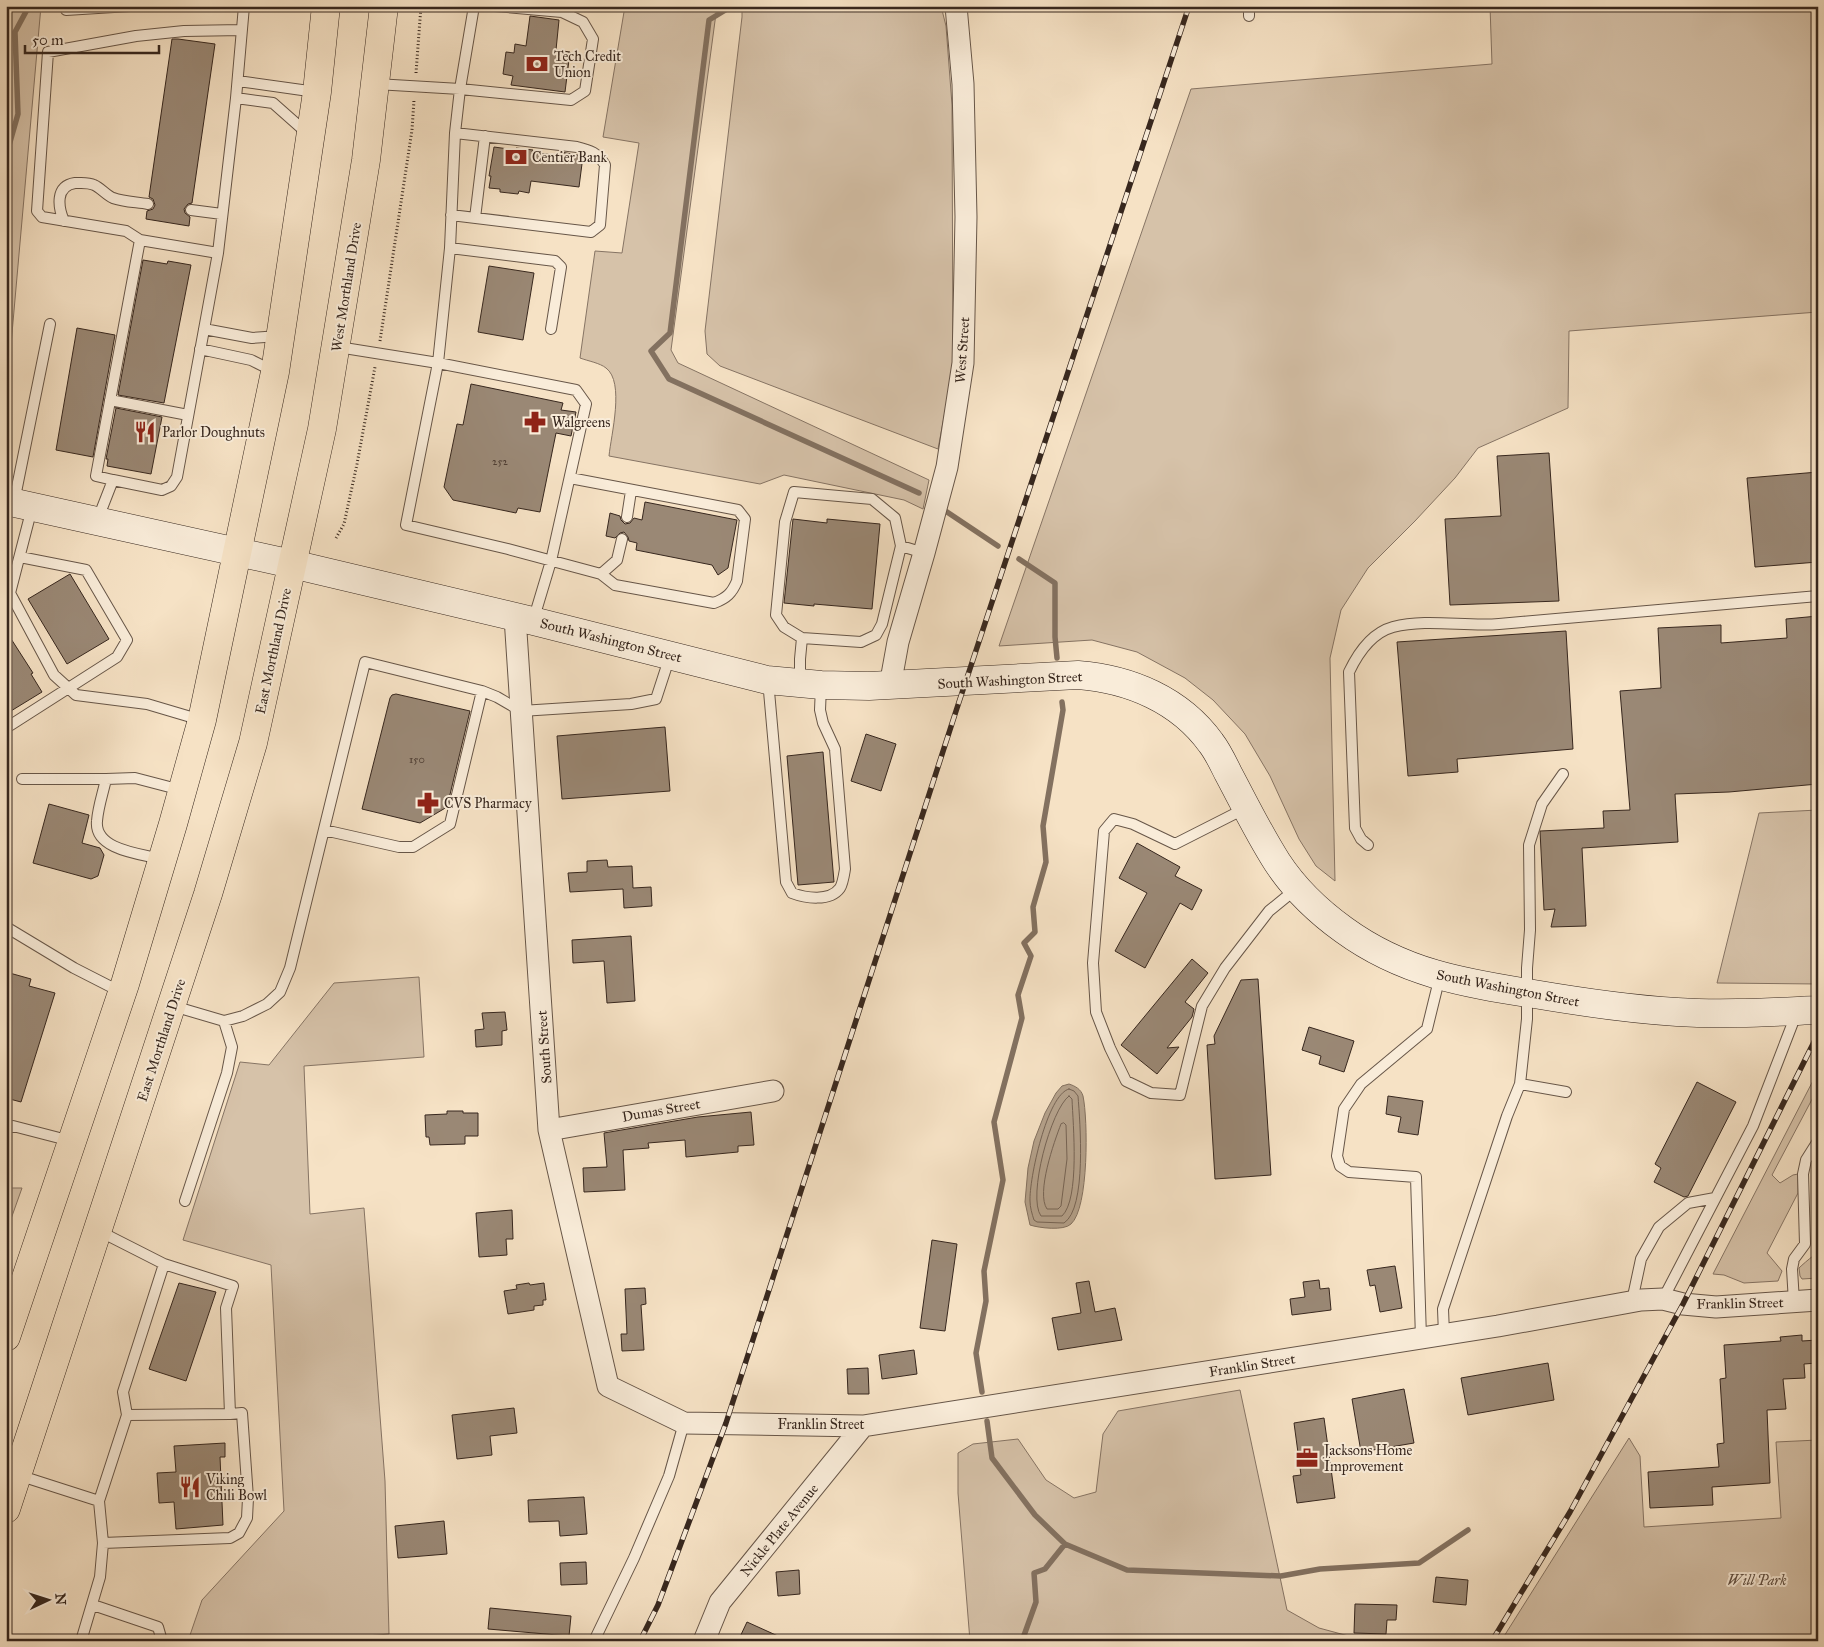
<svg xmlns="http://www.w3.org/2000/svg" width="1824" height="1647" font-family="'IM FELL Great Primer',serif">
	<rect width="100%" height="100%" fill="#f6e2c5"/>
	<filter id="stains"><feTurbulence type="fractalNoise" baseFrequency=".004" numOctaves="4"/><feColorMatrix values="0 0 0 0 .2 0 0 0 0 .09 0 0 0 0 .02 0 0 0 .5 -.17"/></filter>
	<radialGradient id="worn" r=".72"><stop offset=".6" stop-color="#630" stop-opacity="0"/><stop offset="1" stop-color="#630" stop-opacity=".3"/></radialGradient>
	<path fill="#d6c2a9" stroke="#867464" d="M6,6H41L6,401Z
		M625,6H717L671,350L678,363L929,480L923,509L904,500L784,475L760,484L609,456C611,435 625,382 606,368C600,363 588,361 580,358L595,251L622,253L639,143L603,137Z
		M742,6H941L946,26L952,105L953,369L938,449L720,366L707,354L705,331L742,17Z
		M1490,6H1818V312L1569,331L1568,408L1478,448L1455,478L1415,521L1368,568L1341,610L1330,658L1335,881L1316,866L1299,839L1270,776L1245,734L1213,700L1185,678L1137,652L1092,640L999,646L1191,89L1492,64Z
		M1818,810V984L1717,983L1759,813Z
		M419,977L424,1057L304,1066L310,1214L364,1208L385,1481L389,1634L345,1638V1641H188L202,1600L284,1511L271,1265L183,1240L240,1062L269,1065L334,983Z
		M1818,1071V1088L1772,1175L1780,1183L1793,1175L1798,1174V1193L1767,1253L1782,1271L1778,1281L1744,1283L1724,1275L1713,1274Z
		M6,1188H22L6,1233Z
		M1813,1256H1818V1278L1802,1279L1800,1276L1799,1268C1802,1265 1809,1259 1813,1256Z
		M1240,1390L1287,1610L1319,1628L1367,1641H970L958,1493V1453L973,1444L1018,1439L1046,1480L1074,1498L1096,1492L1103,1434L1118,1411Z
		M1629,1438L1640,1456L1644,1527L1781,1518L1776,1442L1818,1440V1641H1501Z"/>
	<path fill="#b5a28c" stroke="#837160" d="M1069,1084C1075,1086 1081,1089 1083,1096C1088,1119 1089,1208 1071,1224C1064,1231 1039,1228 1030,1225L1025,1202L1028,1168L1034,1141L1045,1113L1056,1093L1062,1086Z"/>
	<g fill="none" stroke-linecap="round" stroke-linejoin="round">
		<path stroke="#766455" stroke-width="1" d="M1069,1089L1074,1091L1078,1096C1080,1122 1087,1208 1064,1223L1037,1222L1034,1220C1032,1214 1030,1207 1030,1201C1029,1180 1047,1094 1069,1089Z
			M1069,1096L1072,1099C1073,1124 1080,1199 1062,1216H1041C1027,1197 1051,1109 1069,1096Z
			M1064,1123L1066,1125L1067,1159L1061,1206L1058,1209H1047C1036,1193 1054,1142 1061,1124Z"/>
		<path stroke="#837160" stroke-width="5.5" d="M732,6L709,20L670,333L651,351L669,379L919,493
			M6,156L18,114L15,32L29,6
			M944,510L998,546
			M1019,559L1055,583V637L1057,658
			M982,1392L976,1353L986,1301L984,1271L1003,1180L994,1122L1022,1018L1018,995L1031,956L1024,943L1035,932L1033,907L1046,862L1043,826L1063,710L1062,702
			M987,1421L992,1458L1035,1515L1065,1544L1127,1570L1281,1576L1320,1569L1419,1563L1468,1530
			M1022,1641L1036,1602L1034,1573L1045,1569L1065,1544"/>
	</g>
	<path fill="#9a8875" stroke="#37271e" d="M530,16L559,20L556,50L570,52L565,92L511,85L513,76L503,74L506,52L514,53L515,44L526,46Z
		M172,39H178L215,44L192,203L188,204L184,209L185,213L190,217L189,226L146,219L147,211L153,209L155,205L153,199L149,197Z
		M494,147L516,150V148L533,150L532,152L560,156L561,152L583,156L579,187L531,181L529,193L519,191L518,194L500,192V189L489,188L491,176H489Z
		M143,260L167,264L168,261L191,265L164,403L118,395Z
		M489,266L534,273L523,340L478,332Z
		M77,328L115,335L93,457L56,450Z
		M471,384L563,403L561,410L576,412L571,436L556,433L540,512L518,508L516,513L453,500L444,487L457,424L463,425Z
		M116,408L162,417L151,474L107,466L108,459H106Z
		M1549,453L1559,601L1450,605L1445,519L1501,516L1497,456Z
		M1818,472V562L1755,567L1747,478Z
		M645,502L737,520L728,568L718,575L712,565L636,550L637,543L629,541L628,537L624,532L620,533L615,538L606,536L610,513L620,516L621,520L625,524L630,523L634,518L642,520Z
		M793,519L827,523V519L880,524L872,609L814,604V606L784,603Z
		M70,574L109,639L67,664L28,599Z
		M1818,616V784L1729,792L1675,794L1678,842L1582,848L1586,926L1551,927L1555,909L1544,910L1540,831L1604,828L1603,811L1630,810L1620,691L1661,688L1658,628L1721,625V643L1787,638L1786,619Z
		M6,631L33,673L31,674L42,692L6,714Z
		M1566,631L1573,749L1457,759L1458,772L1408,776L1397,642Z
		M396,694L470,711L447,807L420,823L362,809L390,698L392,695Z
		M665,727L670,791L562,799L557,736Z
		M866,734L896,744L881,791L851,781Z
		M823,752L834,882L798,885L787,756Z
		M49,804L89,815L82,843L100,848L104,855L98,876L91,879L33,863Z
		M1137,843L1180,867L1175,876L1202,890L1192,910L1180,903L1145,968L1115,951L1147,893L1119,878Z
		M607,860L608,867L632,866L633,888L651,887L652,906L624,908L623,889L570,892L568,873L587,872V861Z
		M631,936L635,1001L607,1003L604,961L573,963L572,940Z
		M1192,959L1208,973L1185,1002L1194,1009L1192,1017L1167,1048L1179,1047L1157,1074L1121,1045Z
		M6,972L31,979L29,986L55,993L21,1102L6,1098Z
		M1258,979L1271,1175L1215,1179L1207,1045L1215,1044L1214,1036L1241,980Z
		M505,1012L507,1030L502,1031V1045L476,1047L475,1030L484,1029L482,1013Z
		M1309,1027L1354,1041L1344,1072L1319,1064L1321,1056L1302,1050Z
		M1697,1082L1736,1102L1688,1196L1684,1197L1654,1182L1661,1168L1655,1164Z
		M1388,1096L1423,1101L1418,1135L1398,1132L1401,1117L1386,1114Z
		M447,1111H463V1113H478V1136H465V1144L430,1145L429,1137H426L425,1115L447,1114Z
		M751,1112L754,1145L738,1146V1152L686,1157L685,1140L648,1143L649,1148L623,1150L625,1190L584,1192L583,1168L607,1167L604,1133L698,1117Z
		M512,1210L513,1239H506L507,1255L479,1257L476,1213Z
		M932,1240L957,1244L945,1331L920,1328Z
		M1395,1266L1402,1308L1380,1312L1375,1285L1370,1286L1367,1270Z
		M1319,1280L1320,1289L1329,1288L1331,1310L1292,1315L1290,1299L1305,1297L1303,1282Z
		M1089,1281L1095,1312L1115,1308L1122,1340L1058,1350L1052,1318L1081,1313L1076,1283Z
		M179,1283L216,1292L186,1381L149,1369Z
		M529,1283L530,1285L544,1283L546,1300H543V1305L534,1306V1310L508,1314L504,1291L517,1289L516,1285Z
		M645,1288L646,1304L641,1305L644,1350L622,1351L621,1334H627L625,1289Z
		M1802,1335V1341L1818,1340V1363L1804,1364L1805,1378L1783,1379L1786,1409L1767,1410L1770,1483L1712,1487L1713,1505L1650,1508L1648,1472L1719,1467L1717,1444L1724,1443L1720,1379L1726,1378L1724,1345L1781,1341L1780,1337Z
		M914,1350L917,1374L882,1379L879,1355Z
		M1548,1363L1554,1400L1468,1415L1461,1378Z
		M868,1368L869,1394H848L847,1369Z
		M1404,1389L1414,1443L1361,1452L1352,1399Z
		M514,1408L517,1433L490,1436L492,1455L457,1459L452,1415Z
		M1324,1418L1335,1498L1297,1503L1293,1476L1301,1475L1294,1423Z
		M225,1443V1457H220L223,1525L176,1529L174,1502L159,1503L157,1473L176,1472L174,1446Z
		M584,1497L587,1534L560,1536L559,1521L529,1522L528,1500Z
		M444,1521L447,1554L398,1558L395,1526Z
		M586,1562L587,1584L561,1585L560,1563Z
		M799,1570L800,1594L778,1596L776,1572Z
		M1436,1577L1468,1580L1466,1605L1433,1602Z
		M1355,1604L1397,1605L1396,1620H1387L1386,1634L1354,1633Z
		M490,1608L571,1616L569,1636L488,1629Z
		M747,1622L789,1641H738Z"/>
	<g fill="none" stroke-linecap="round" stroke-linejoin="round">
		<g stroke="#675648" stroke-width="12">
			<path id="lane" d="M66,6V10L130,6
				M474,6L460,89L571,100L585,91L593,39L583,22L562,12L495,6
				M1249,16V6
				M238,81L316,92
				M236,98L273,103L308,134
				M191,210L222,214
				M451,215L591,232L600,225L605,165C598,153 590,150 577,147L455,133
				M475,218L485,136
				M64,221C58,207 55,186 75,183C81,183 88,182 94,185C101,188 106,195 113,198C124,202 137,202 148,204
				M140,240L126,231L42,217L37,211L48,52L136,36L184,31L242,30
				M450,248L555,261L561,267L551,329
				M204,329L252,338L280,336
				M338,347L438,363L450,248L455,133L460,89L376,84
				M200,349L251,360L273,371
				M110,400L188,415
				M113,480L96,476L140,240L218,253
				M14,502L50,324
				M32,508L10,593L54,675L76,695L147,704L201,720
				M627,517L631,491
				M97,521L113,480L162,490L171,486L177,477L218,253L236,98L244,6
				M601,574L617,560L622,539
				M533,621L551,561L586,404L576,390L438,363L406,525L508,549L601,574L615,585L714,603C727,598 732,593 737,581L745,519L738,510L570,478
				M802,638L784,627L776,615L785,522L794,492L872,499L895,518L901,546
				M768,680L786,882L792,893C805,898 830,902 840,888C843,883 844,875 845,869L835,749L823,723L820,710L821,686
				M800,681V659L802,638L861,642L876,635L882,624L901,546L924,553
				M6,728L117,657L127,640L86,570L20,557
				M22,779H106
				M1246,808L1175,844L1133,824L1114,819L1104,831L1093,963L1096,1012L1110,1048L1126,1081L1151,1093L1180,1095L1202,1006L1225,968L1269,911L1296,889
				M324,830L399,847H413L450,824L482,691
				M1368,845L1361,839L1355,828L1349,672C1358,653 1371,633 1393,627C1427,618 1465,627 1499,624C1605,615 1712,605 1818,596
				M161,859C141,854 94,850 97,821C98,807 103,793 106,779L135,778L181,790
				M6,927L74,968L121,992
				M173,1006L224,1021L243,1016L267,1004L280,992L290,968L365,662L482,691L497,697L521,711L631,704L656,699L670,656
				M1520,1084L1566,1092
				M6,1128L13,1126L71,1141
				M185,1201L227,1073L232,1047L224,1021
				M1663,1299L1753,1126L1797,1012
				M1632,1301L1641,1259L1659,1227L1688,1203L1715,1198
				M1794,1302L1792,1269L1794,1259L1805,1244L1803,1174L1806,1160L1818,1141
				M1444,1334L1443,1309L1507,1116L1520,1084L1527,1019V968L1530,930L1529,845L1542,804L1563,774
				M1421,1338L1416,1177L1349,1172L1340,1166L1337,1156L1344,1109L1361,1084L1427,1029L1440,976
				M127,1415L230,1414
				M18,1475L99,1501L103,1543L230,1538L239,1533L247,1518L248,1498L242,1413L230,1414L226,1308L233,1286L164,1264L99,1231
				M99,1501L127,1415L123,1392L164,1264
				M93,1605L158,1627L162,1641
				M81,1641L100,1577L103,1543
				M594,1641L634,1558L669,1476L684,1423"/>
		</g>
		<g stroke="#675648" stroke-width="23">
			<path id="street" d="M515,617L549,1130L608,1386L684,1423L863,1426L1498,1326L1641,1300L1663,1299L1683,1304L1716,1307L1818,1300
				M890,686L898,642L924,553L947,467L963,363L966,217L963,84L956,6
				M549,1130L773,1091
				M704,1641L720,1602L863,1426"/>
		</g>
		<g stroke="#37271e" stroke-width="29">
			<path id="secondary" d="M6,501L292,564L533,621L767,680L821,685L869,686L1078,675C1130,679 1180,700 1211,743C1218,752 1223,763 1228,773C1244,803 1259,834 1277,862C1294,888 1319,912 1344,930C1403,973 1464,983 1534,994C1581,1002 1629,1009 1677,1012C1724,1015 1771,1012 1818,1010"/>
		</g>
		<g stroke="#37271e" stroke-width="29">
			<path id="highway" d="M6,1337L125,984L173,824L202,720L275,372L317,92L326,6
				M6,1509L208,894L253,743L322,429L366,160L384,6"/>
		</g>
		<path stroke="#37271e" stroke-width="3" stroke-dasharray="1 2.5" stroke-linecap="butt" d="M416,73L421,6
			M380,341L412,130L414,100
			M336,538L344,524L357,464L375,367"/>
		<use href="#lane" stroke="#f9ecd9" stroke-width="10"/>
		<use href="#street" stroke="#f9ecd9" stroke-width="21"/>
		<use href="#secondary" stroke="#f9ecd9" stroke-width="28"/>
		<use href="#highway" stroke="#f6e2c5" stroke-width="28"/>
		<g stroke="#37271e" stroke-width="5.5">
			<path id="rail" d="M640,1641L658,1605L726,1423L957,708L1189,6
				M1492,1641L1570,1512L1683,1304L1818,1034"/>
		</g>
		<use href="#rail" stroke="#f9ecd9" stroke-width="4" stroke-dasharray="11" stroke-linecap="butt"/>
	</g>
	<defs>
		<g id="bank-bare" transform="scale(1.725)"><path d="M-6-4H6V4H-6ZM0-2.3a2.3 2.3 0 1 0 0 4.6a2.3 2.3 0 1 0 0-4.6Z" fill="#8f2418" stroke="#f9ecd9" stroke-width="2.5" paint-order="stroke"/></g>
		<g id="pharmacy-bare" transform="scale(1.725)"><path d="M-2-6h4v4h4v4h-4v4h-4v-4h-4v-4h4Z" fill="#8f2418" stroke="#f9ecd9" stroke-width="2.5" paint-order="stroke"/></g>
		<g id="restaurant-bare" transform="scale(1.725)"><path d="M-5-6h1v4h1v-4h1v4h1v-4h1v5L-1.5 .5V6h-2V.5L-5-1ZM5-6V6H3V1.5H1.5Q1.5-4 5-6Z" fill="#8f2418" stroke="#f9ecd9" stroke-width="2.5" paint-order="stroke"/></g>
		<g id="office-bare" transform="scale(1.725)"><path d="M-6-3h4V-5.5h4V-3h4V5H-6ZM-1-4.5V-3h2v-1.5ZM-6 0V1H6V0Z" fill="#8f2418" stroke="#f9ecd9" stroke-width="2.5" paint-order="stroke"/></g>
	</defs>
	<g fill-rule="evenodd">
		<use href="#bank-bare" x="537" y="64"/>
		<use href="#bank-bare" x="516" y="157"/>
		<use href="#pharmacy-bare" x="535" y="422"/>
		<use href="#restaurant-bare" x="145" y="432"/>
		<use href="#pharmacy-bare" x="428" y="803"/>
		<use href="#office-bare" x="1307" y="1458"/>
		<use href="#restaurant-bare" x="190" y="1487"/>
	</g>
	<g text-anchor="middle" stroke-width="4" stroke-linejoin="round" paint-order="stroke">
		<g font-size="11" fill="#503f34">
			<text x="500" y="465">252</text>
			<text x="417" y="763">150</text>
		</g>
		<g font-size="14" fill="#37271e" stroke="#f9ecd9" text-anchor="start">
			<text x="554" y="61">Tech Credit<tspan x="554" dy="16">Union</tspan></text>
			<text x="532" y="162">Centier Bank</text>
			<text x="552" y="427">Walgreens</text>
			<text x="162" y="437">Parlor Doughnuts</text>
			<text x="444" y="808">CVS Pharmacy</text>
			<text x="1324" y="1455">Jacksons Home<tspan x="1324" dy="16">Improvement</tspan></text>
			<text x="206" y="1484">Viking<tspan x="206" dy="16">Chili Bowl</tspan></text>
		</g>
		<g font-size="14" fill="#37271e" stroke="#f9ecd9">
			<text transform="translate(346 287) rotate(-81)" y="5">West Morthland Drive</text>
			<text transform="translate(962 350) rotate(-86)" y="5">West Street</text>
			<text transform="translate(611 640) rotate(14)" y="5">South Washington Street</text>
			<text transform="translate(273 651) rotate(-78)" y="5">East Morthland Drive</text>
			<text transform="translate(1010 680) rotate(-3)" y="5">South Washington Street</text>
			<text transform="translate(1508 988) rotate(11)" y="5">South Washington Street</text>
			<text transform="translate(161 1040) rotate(-72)" y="5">East Morthland Drive</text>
			<text transform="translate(544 1047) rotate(-94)" y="5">South Street</text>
			<text transform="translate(661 1110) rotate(-10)" y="5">Dumas Street</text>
			<text transform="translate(1740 1303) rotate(-1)" y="5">Franklin Street</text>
			<text transform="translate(1252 1365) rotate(-9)" y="5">Franklin Street</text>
			<text x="821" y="1429">Franklin Street</text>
			<text transform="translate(779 1530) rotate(-51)" y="5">Nickle Plate Avenue</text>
		</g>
		<g font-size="14" font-style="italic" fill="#5f4e41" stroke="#f9ecd9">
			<text x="1757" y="1585">Will Park</text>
		</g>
	</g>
	<rect width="1824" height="1647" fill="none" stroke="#f6e2c5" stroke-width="25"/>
	<rect x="8" y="8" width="1809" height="1632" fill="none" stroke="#37271e" stroke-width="2.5"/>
	<rect x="12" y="12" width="1799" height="1622" fill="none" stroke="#37271e"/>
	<g transform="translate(48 1600) rotate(86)" stroke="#f9ecd9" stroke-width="4" paint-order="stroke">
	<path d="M0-4L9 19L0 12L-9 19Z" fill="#37271e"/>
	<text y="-8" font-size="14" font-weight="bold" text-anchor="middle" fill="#37271e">N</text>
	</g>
	<path d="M25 45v8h134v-8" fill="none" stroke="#37271e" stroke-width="2.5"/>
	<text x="32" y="45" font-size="15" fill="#37271e" stroke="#f9ecd9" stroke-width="4" paint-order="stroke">50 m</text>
	<rect width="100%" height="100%" filter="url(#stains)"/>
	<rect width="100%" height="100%" fill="url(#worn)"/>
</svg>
